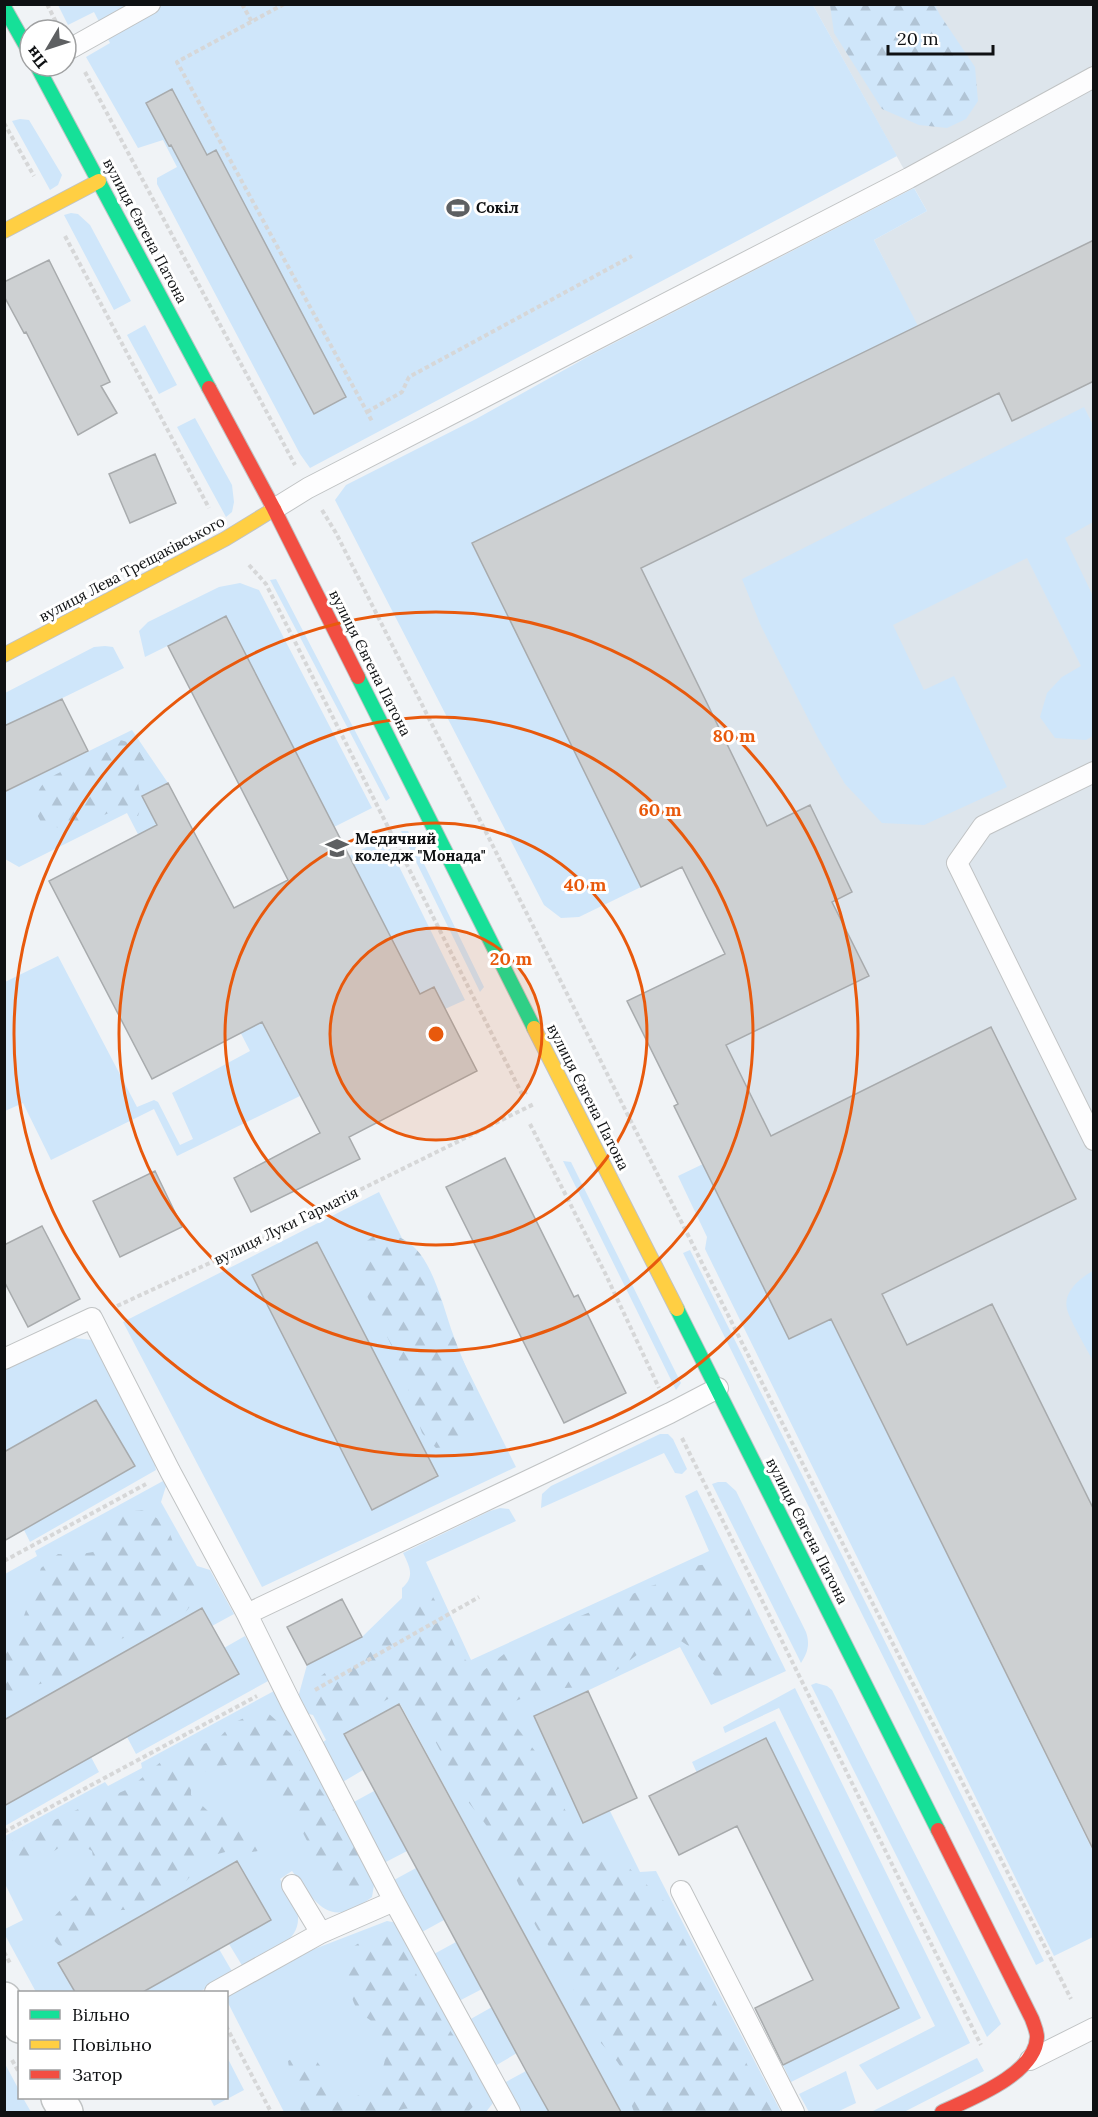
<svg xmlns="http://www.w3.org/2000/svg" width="1098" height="2117" font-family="Lora,serif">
	<defs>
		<pattern id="forest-firs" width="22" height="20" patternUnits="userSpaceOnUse" patternTransform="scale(1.5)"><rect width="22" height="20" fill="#cfe6fa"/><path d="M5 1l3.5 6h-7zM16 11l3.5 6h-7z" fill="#b1c4d5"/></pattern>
	</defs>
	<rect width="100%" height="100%" fill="#f0f3f6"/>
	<path fill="#dde5ec" d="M813,5H1093V1851L831,1319L789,1339L674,1106L716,1085L627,1001L725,953L682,867L641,887L472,543L917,326L874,240L927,211Z"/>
	<path fill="#cfe6fa" d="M58,5H813L897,156L310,468L300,454L157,184V178L177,167L163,140L138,148L86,57L110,43L94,12L68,25Z
		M20,119L29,120L62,175L58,185L50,190L12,121Z
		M914,188L927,211L874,240L918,326L473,543L641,887L579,917L561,918L544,905L335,500L346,485L476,419L591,355Z
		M71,213L78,214L90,225L131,301L114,310L64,215Z
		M145,325L177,385L159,394L127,335Z
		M1084,407L1093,425V522L1065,538L1093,596V736L1086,740L1055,738L1040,717L1047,693L1062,677L1081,666L1027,558L893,625L924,690L954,676L1007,787L924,825L882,823L845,784L818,738L761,626L742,579Z
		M195,418L232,485L234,502L232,512L226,517L177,427Z
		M276,579L390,798L386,801L270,580Z
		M240,583L259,590L372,808L334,827L226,617L145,657L139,631L148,622L219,587Z
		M105,646L113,647L124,668L5,726V693L94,647Z
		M132,730L168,783L143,796L300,1096L177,1156L154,1109L51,1160L23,1103L5,1111V982L58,956L137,1107L154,1100L158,1102L180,1145L193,1139L172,1093L250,1051L127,813L19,867L5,859V792Z
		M401,831H408L484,987L480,992Z
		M385,838L465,1000L445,1009L434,987L420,994L349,856Z
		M563,1161L571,1162L681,1383L676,1390Z
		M703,1164L789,1339L831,1319L1093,1851V1937L1054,1956L705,1249L707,1237L678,1176Z
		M379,1192L516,1467L262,1587L123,1322Z
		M690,1250L1044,1961L1036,1965L683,1253Z
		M1093,1271V1361C1087,1349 1070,1321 1067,1309C1063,1292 1080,1278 1093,1271Z
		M67,1337L91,1340L154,1460L156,1470L30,1542L24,1530L134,1466L96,1400L5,1452V1367Z
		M660,1434H668L673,1439L687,1469L682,1474L675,1473L664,1453L541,1508L542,1494L551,1486Z
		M163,1481L166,1486L161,1502L197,1566L210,1570L234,1614L212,1626L5,1720V1574L37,1556L35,1551Z
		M718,1482H726L736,1491L806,1632C810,1644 808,1652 801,1663L712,1484Z
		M697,1490L786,1671L711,1705L680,1647L534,1716L583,1823L610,1811L640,1872L656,1871L781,2112H621L400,1704L344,1734L363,1770L341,1783L320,1744L326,1740L313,1715L305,1713L297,1701L307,1665L362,1637L402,1598V1588C415,1577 410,1567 403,1553L490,1511L500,1508L509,1509L516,1521L426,1562L471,1660L709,1551L685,1496Z
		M245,1636L270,1680L136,1754L127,1737L239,1674L224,1648Z
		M816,1683L827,1686L832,1690L1001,2024L987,2037L811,1685Z
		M795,1688L970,2043L877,2090L859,2065L935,2026L779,1708L725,1733L723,1727Z
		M274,1691L375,1879L372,1897C329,1931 316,1903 292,1871L280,1879C286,1889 293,1898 296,1908C308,1941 265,1955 243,1967L229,1944L270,1920L237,1861L58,1963L75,1992H36L5,1935V1929L23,1920L5,1884V1836L105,1782L108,1786L142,1768L141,1763Z
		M775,1721L921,2018L791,2082L783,2065L899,2007L766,1739L697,1773L692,1762Z
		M91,1757L99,1772L5,1826V1806Z
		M374,1791L407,1851L384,1863L352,1803Z
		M416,1868L444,1920L422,1932L394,1880Z
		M387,1921L398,1923L493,2094V2103L486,2112H284L227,2001L226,1997L304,1953Z
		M456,1942L482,1989L459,2001L434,1954Z
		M219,1949L233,1973L199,1992H143Z
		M492,2007L517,2053L495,2066L469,2020Z
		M227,2057L244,2090L214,2106L210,2098H226Z
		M977,2058L984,2071L904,2112H871Z
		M4,2062L19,2090L20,2098H23L31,2112H5Z
		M526,2071L549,2112H520L504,2083Z
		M846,2071L856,2103L837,2112H809L799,2094Z"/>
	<path fill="url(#forest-firs)" d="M830,5H935L940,15L975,67L978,101L966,119L947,128L919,125L882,109L834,33Z
		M119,740C139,743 141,755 150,770L138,783L142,803L138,816L120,808L84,824L65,829L42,824L32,805C36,798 39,786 46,781C68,763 102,764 119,740Z
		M378,1233C393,1234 404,1237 415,1248C435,1268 444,1310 454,1337C462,1360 475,1382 476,1407C476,1424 466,1434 455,1446L436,1448L422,1433L410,1398L405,1373L367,1296L358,1264L364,1243Z
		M142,1510L166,1523L174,1545L198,1586C188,1634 144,1626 110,1644C99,1650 94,1662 84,1670C72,1678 54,1679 40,1684C34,1686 29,1690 23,1691C17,1692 11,1691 5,1690V1637L20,1627L41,1568L58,1554L75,1555L93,1552C99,1543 110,1520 118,1516C124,1512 135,1511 142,1510Z
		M709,1564L717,1572L733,1580L744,1594L753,1620L774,1657L771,1668L764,1678L751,1681L741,1677L721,1683L690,1647L678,1639L642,1651L605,1679L584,1687L546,1689L513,1702L512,1721L538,1755L557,1797L579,1832L601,1850L629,1868L664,1901L756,2082L774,2112H634C629,2100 629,2085 624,2073C615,2054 598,2043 588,2026C581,2012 577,1997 571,1983C562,1960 544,1943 533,1921C530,1916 529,1909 527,1904C518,1882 505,1854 492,1834C482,1817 467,1803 458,1786C443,1757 424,1707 390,1698C368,1709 360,1729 334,1727C324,1718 306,1704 312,1689C323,1662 354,1667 373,1650C385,1639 392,1625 400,1612C406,1603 417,1597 426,1592L433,1597L437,1604L454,1644L460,1654L475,1670L483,1671L504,1654L524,1646H538L562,1632L573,1619L625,1598L644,1588L678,1578L693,1566Z
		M267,1712L291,1734L320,1789L352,1838L367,1876L361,1893L355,1897C317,1888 318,1856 300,1828C290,1814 278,1807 266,1796C259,1790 254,1781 246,1775C241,1771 232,1768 226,1765L209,1769L191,1781V1795L209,1812L232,1819L251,1833L258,1851L246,1853L229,1851L210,1856L185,1882L167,1896L142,1909L104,1911C88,1929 63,1973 47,1926C63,1901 100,1886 92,1851C60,1831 67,1848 42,1858C36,1861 30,1858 25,1863L7,1858V1851L13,1840L89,1804L110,1797L130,1788L163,1760L219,1738L233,1723L253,1714Z
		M393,1930L401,1936L421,1986L459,2044L480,2099L468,2112C458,2113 448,2113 438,2112C419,2111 414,2104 394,2112H301L299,2101L291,2081L288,2061L298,2055L315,2059L343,2096C353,2099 364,2095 371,2087C390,2066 390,2042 371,2021C367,2017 360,2014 357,2009C352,2001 349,1988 348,1979C347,1972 345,1962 347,1956C351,1942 381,1932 393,1930Z"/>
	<path fill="#cdd0d2" stroke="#a8abad" stroke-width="1.5" d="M172,89L207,155L216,150L346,397L314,414L171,145L169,146L146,103Z
		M1094,240V381L1012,421L999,393L641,568L767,826L810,805L852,892L832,902L869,976L726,1045L771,1136L991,1027L1076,1199L882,1294L907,1345L992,1304L1094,1510V1851L831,1319L789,1339L674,1106L678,1104L627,1001L725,954L682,867L641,887L472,543Z
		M49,260L110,382L101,386L117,413L78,435L26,332L24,333L4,296V282Z
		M155,454L176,503L130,523L109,474Z
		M226,616L420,994L434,987L477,1071L349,1137L360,1159L251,1212L234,1178L320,1133L262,1022L152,1079L49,881L157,825L142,796L168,783L234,908L288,880L168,646Z
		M62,699L88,751L4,792V726Z
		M505,1158L574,1297L578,1295L626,1393L564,1423L446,1187Z
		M155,1171L182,1227L120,1257L93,1201Z
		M42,1226L80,1299L28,1327L4,1281V1245Z
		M317,1242L438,1476L372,1510L252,1275Z
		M96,1400L135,1466L4,1541V1452Z
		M342,1599L362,1637L307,1665L287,1627Z
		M202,1608L239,1674L4,1806V1720Z
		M588,1691L637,1798L583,1823L534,1716Z
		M399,1704L621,2112H549L526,2071L344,1734Z
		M766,1738L899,2008L783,2065L755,2008L813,1980L737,1826L679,1855L649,1796Z
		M237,1861L271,1920L143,1992H75L58,1963Z"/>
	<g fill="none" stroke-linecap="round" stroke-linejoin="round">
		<g stroke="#c0c3c4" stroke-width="22">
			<path id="lane" d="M66,51L150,4
				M274,509L308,488L909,178L1094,77
				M1094,772L983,826L957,863L1094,1140
				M4,1359L92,1318L170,1471L247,1614L291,1703L394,1901L510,2112
				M247,1614L670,1413L718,1388
				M292,1885L321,1933
				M681,1891L794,2112
				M215,1992L321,1933L394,1901
				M1030,2060L1094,2028"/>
		</g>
		<g stroke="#c0c3c4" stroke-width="36">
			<path id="street" d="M4,1999L20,2026
				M58,2098L66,2112"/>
		</g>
		<g stroke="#c0c3c4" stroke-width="16">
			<path id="fast" d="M4,7L30,53
				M37,66L209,388
				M358,677L534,1028
				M677,1309L938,1830"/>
		</g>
		<g stroke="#c0c3c4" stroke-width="16">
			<path id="slow" d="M4,231L99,181
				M4,655L225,539L274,509
				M534,1028L677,1309"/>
		</g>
		<g stroke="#c0c3c4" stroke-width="16">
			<path id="jam" d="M209,388L274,509L358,677
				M938,1830L1032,2019C1034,2025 1037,2031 1037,2037C1036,2074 970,2099 942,2112"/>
		</g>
		<path stroke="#d6d7d8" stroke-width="4" stroke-dasharray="4.5 3" stroke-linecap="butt" d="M47,4L57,24
			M242,4L252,22
			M284,4L177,62L373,423
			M85,72L295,465
			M4,123L34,176
			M65,236L209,508
			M367,412L402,392L409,377L632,256
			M322,510L336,533L1071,1999
			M249,565L266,584L522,1094L527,1092
			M530,1124L605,1273L659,1388
			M117,1306L240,1249L534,1104
			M682,1438L981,2045
			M4,1561L146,1484
			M315,1690L479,1597
			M4,1832L257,1696
			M4,1952L11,1965
			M226,2026L271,2112
			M12,2060L20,2074"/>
		<use href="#lane" stroke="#fdfdfe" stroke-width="20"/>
		<use href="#street" stroke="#fdfdfe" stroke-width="33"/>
		<use href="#fast" stroke="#16e098" stroke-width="14"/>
		<use href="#slow" stroke="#ffcf43" stroke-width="14"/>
		<use href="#jam" stroke="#f24e42" stroke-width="14"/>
	</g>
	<circle cx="436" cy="1034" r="106" fill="#e8590c" fill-opacity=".12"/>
	<g fill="none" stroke="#e8590c" stroke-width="3">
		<circle cx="436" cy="1034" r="106"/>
		<circle cx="436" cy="1034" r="211"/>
		<circle cx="436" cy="1034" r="317"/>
		<circle cx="436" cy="1034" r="422"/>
	</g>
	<defs>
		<g id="stadium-bare" transform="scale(1.8)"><path d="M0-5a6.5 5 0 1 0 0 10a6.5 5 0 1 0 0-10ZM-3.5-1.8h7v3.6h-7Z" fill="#5e6062" stroke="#fff" stroke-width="2.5" paint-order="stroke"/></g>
		<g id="university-bare" transform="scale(1.8)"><path d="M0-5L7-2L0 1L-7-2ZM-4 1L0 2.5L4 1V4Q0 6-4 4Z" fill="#5e6062" stroke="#fff" stroke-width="2.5" paint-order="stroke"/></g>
	</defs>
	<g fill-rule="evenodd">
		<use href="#stadium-bare" x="458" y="208"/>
		<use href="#university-bare" x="337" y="848"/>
	</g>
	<g text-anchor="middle" stroke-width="6" stroke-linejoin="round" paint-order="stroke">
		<g font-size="15" font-weight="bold" fill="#0f1113" stroke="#fff" text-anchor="start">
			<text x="476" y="213">Сокіл</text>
			<text x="355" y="844">Медичний<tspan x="355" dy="17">коледж "Монада"</tspan></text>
		</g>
		<g font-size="15" fill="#0f1113" stroke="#fff">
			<text transform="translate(145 231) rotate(62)" y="5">вулиця Євгена Патона</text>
			<text transform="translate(132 569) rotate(-28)" y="5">вулиця Лева Трещаківського</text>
			<text transform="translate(370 663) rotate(63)" y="5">вулиця Євгена Патона</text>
			<text transform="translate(588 1097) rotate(63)" y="5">вулиця Євгена Патона</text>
			<text transform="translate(286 1226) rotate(-26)" y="5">вулиця Луки Гарматія</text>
			<text transform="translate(807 1531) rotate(63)" y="5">вулиця Євгена Патона</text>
		</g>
	</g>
	<circle cx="436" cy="1034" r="9" fill="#e8590c" stroke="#fff" stroke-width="3"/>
	<g font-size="18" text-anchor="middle" font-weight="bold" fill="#e8590c" stroke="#fff" stroke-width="6" stroke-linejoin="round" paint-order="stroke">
		<text x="734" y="742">80 m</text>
		<text x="660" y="816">60 m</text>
		<text x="585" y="891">40 m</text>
		<text x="511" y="965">20 m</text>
	</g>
	<rect width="1098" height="2117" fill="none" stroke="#0f1113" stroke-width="12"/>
	<rect x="18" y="1991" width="210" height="108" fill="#ffffff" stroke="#9fa0a1" stroke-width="1.5"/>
	<rect x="30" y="2010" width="30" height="9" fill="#16e098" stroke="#9fa0a1" stroke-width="1.5"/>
	<text x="72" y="2021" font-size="18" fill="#0f1113">Вільно</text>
	<rect x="30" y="2040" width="30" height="9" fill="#ffcf43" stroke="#9fa0a1" stroke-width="1.5"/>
	<text x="72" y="2051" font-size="18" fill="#0f1113">Повільно</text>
	<rect x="30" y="2070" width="30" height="9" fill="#f24e42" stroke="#9fa0a1" stroke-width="1.5"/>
	<text x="72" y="2081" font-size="18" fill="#0f1113">Затор</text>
	<g transform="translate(48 48) rotate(231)"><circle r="28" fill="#ffffff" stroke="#9fa0a1" stroke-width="1.5"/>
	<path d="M0-4.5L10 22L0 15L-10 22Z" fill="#5e6062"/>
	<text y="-9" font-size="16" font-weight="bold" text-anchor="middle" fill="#0f1113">Пн</text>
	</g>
	<path d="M888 45v9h105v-9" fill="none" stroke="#0f1113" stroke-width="3"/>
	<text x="897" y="45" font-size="18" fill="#0f1113" stroke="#ffffff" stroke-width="4.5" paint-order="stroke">20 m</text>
</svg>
